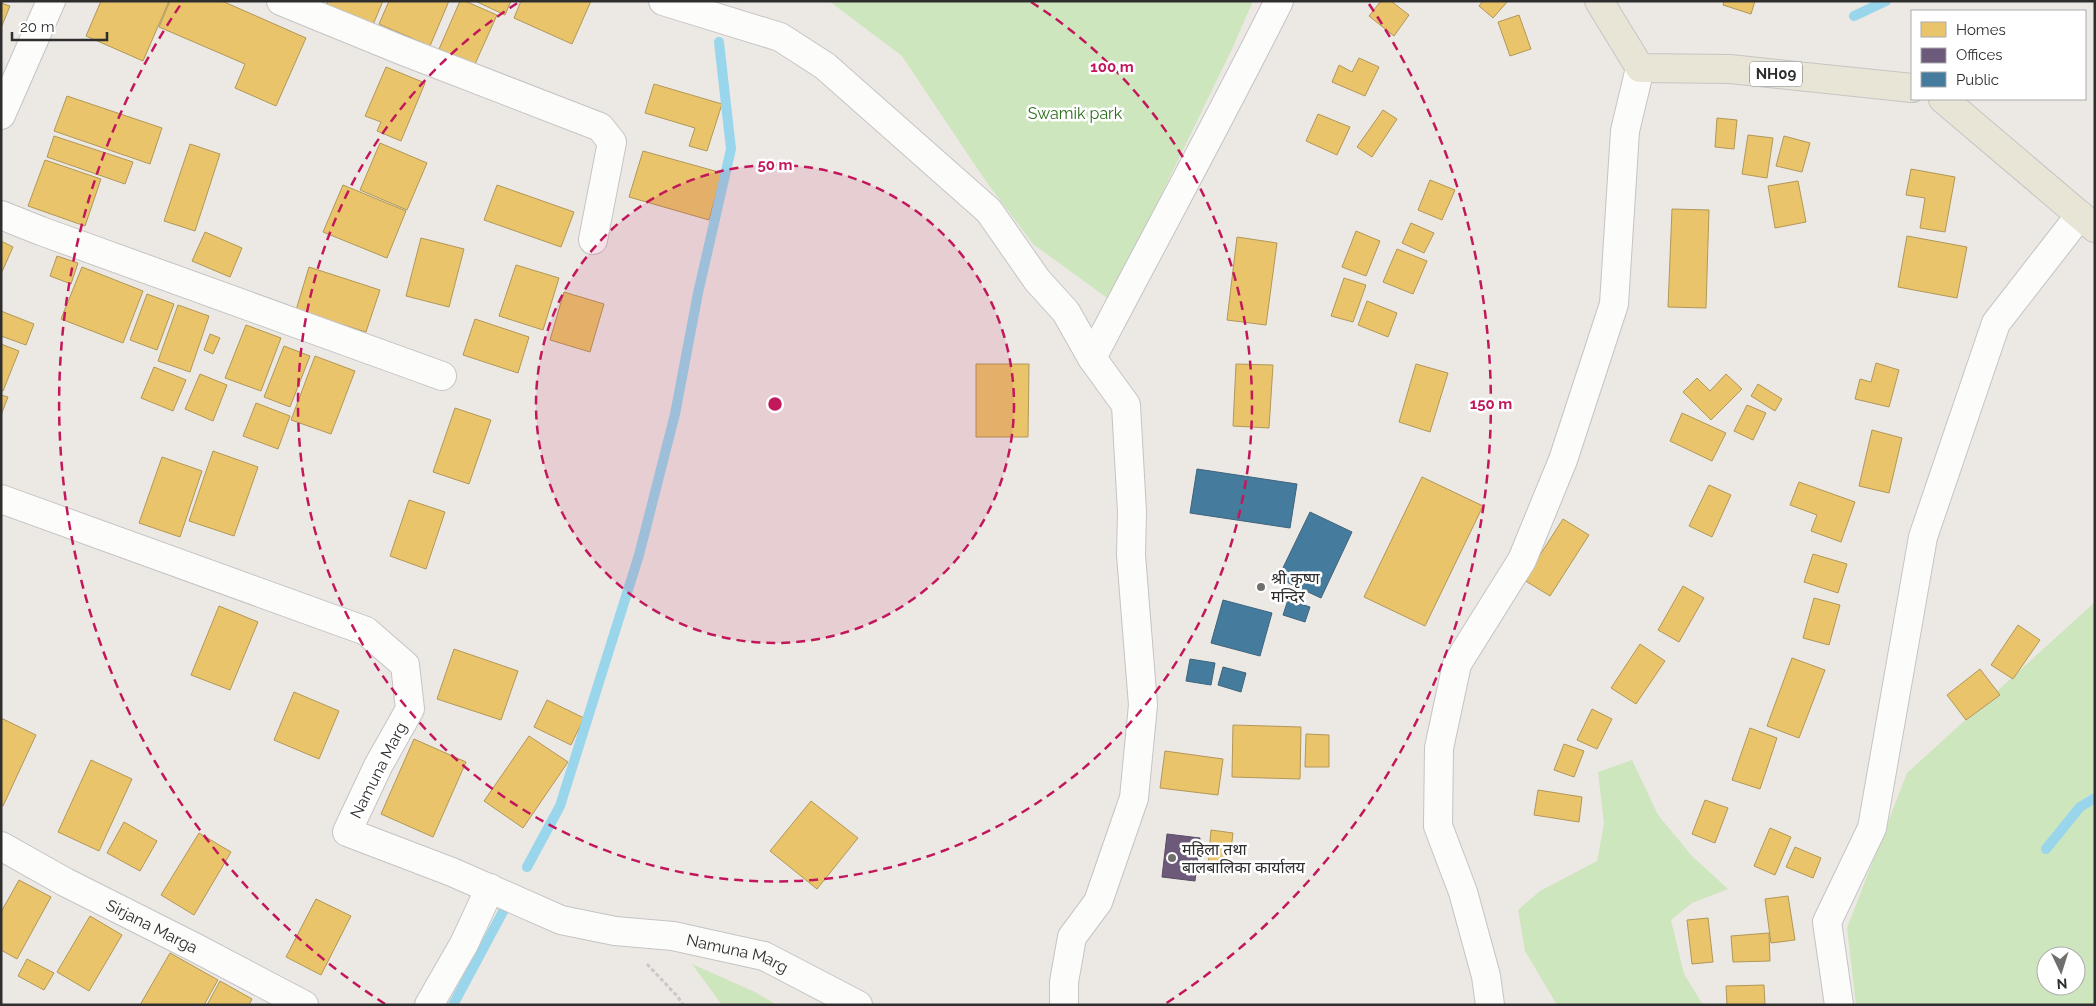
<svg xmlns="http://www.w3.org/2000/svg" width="2096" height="1006" font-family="Raleway,'Noto Sans Devanagari',sans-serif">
	<rect width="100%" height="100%" fill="#ece8e4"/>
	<path fill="#cee6be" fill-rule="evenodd" d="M829,1H1253L1232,49L1110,300L1033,244L985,180L902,56Z
		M2095,602V1005H1856L1847,928L1907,773ZM2046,956H2076V986H2046Z
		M1632,760L1658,815L1692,856L1728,889L1692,903L1671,920L1684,974L1703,1005H1557L1525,951L1518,910L1540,891L1597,861L1604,824L1598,772Z
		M692,964L755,992L777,1005H722Z"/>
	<path fill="#e9c46a" stroke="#b19758" d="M101,1H169L143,61L86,36Z
		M170,1H222L306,38L276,106L235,88L245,64L159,27Z
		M328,1H383L372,27L326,7Z
		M389,1H449L430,46L379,24Z
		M460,1H465L497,15L475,64L439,49Z
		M475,1H511L505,15Z
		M521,1H591L572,44L514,18Z
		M1381,1H1391L1409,15L1394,36L1369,16Z
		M1483,1H1508L1493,18L1479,6Z
		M1724,1H1755L1751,14L1723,5Z
		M1,3L10,6L1,28Z
		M1519,15L1531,49L1510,56L1498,22Z
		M1359,58L1379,67L1365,96L1332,82L1339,65L1352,72Z
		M386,67L425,83L401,141L377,131L381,122L365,116Z
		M654,84L722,104L707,151L689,146L695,128L645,113Z
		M67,96L162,128L150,164L54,131Z
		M1383,110L1397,119L1372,157L1357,147Z
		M1318,114L1350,127L1337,155L1306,141Z
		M1717,118L1737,120L1734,149L1715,147Z
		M1748,135L1773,138L1767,178L1742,174Z
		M54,136L133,162L125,184L47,157Z
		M1784,136L1810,143L1802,172L1776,166Z
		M380,143L427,163L407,210L360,190Z
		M190,144L220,154L195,231L164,221Z
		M643,151L722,173L709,220L629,197Z
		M45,160L101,179L85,226L28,206Z
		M1911,169L1955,177L1945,232L1920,228L1925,198L1906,195Z
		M1430,180L1455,190L1442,220L1418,210Z
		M1798,181L1806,222L1775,228L1768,186Z
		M343,185L406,211L387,258L323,232Z
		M497,185L574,212L561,247L484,220Z
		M1672,209L1709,210L1706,308L1668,307Z
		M1411,223L1434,233L1424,253L1402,243Z
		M1356,231L1380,241L1366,276L1342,267Z
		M205,232L242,248L230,277L192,261Z
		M1907,236L1967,247L1957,298L1898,287Z
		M1237,237L1277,243L1266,325L1227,320Z
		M421,238L464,249L449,307L406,296Z
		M1,241L13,247L1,274Z
		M1397,249L1427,261L1413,294L1383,282Z
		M57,256L78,263L71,284L50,276Z
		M516,265L559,278L543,330L499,316Z
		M82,267L143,291L123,343L61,319Z
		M309,267L380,290L366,332L296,310Z
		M1344,278L1366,285L1353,322L1331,316Z
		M564,292L604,304L590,352L550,340Z
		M147,294L174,304L157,350L130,340Z
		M1367,301L1397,313L1388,337L1358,325Z
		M178,305L209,316L190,372L158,361Z
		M1,311L34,324L26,345L1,336Z
		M475,319L529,337L518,373L463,355Z
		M246,325L281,338L261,391L225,378Z
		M210,334L220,338L213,354L204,350Z
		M1,344L19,351L3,391L1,390Z
		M284,346L310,356L290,407L264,397Z
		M315,356L355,371L331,434L291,420Z
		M1876,363L1899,370L1889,407L1855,399L1860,379L1871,382Z
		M976,364H1029L1028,437H976Z
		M1236,364L1273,365L1269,428L1233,426Z
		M1416,364L1448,373L1430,432L1399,422Z
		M154,367L186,380L173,411L141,398Z
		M200,374L227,385L213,421L185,409Z
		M1726,374L1742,389L1711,420L1683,392L1697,378L1710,391Z
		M1758,384L1782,399L1775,411L1751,396Z
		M1,395L8,397L1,415Z
		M256,403L290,416L278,449L243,436Z
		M1747,405L1766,413L1753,440L1734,431Z
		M455,408L491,420L469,484L433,472Z
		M1682,413L1726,433L1712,461L1670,441Z
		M1872,430L1902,438L1889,493L1859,486Z
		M213,451L258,467L234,536L189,521Z
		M162,457L202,471L180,537L139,523Z
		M1422,477L1483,506L1425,626L1364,597Z
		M1799,482L1855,502L1841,542L1811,531L1817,515L1790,505Z
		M1709,485L1731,495L1712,537L1689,526Z
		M409,500L445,512L426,569L390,556Z
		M1563,519L1589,535L1550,596L1524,580Z
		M1813,554L1847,564L1838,593L1804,582Z
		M1683,586L1704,598L1679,642L1658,630Z
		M1814,598L1840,605L1829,645L1803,638Z
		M219,606L258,622L230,690L191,675Z
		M2018,625L2040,640L2013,679L1991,665Z
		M1640,644L1665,661L1636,704L1611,688Z
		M454,649L518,671L501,720L437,699Z
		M1792,658L1825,670L1799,738L1767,726Z
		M1980,669L2000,695L1966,720L1947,695Z
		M294,692L339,711L319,759L274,740Z
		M547,700L584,718L571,745L534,727Z
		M1592,709L1612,719L1597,749L1577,740Z
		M1,718L36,735L3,806L1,805Z
		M1233,725L1301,727L1300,779L1232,777Z
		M1750,728L1777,738L1760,789L1732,780Z
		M1306,734L1329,735V767H1305Z
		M529,736L568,762L523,828L484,801Z
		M414,739L466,762L433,837L381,814Z
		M1564,744L1584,751L1574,777L1554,770Z
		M1165,751L1223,759L1218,795L1160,788Z
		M91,760L132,779L99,851L58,832Z
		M1538,790L1582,797L1579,822L1534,815Z
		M1705,800L1728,808L1715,843L1692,834Z
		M811,801L858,838L817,889L770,851Z
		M124,822L157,841L140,871L107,853Z
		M1770,828L1791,837L1775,875L1754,866Z
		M1211,830L1233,833L1229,866L1208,863Z
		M199,833L231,852L194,915L161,895Z
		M1795,847L1821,858L1813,878L1786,867Z
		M19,880L51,897L17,959L1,950V912Z
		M1788,896L1795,940L1771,943L1765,899Z
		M316,899L351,916L321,975L286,957Z
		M90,916L122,935L89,991L57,972Z
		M1708,918L1713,962L1692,964L1687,920Z
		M1769,933L1770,961L1733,962L1731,936Z
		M170,953L218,980L204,1005H140Z
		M27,959L54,973L44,990L18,976Z
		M220,981L252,999L249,1005H207Z
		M1764,985L1765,1005H1727L1726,986Z"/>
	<path fill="#6d597a" stroke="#5a4c63" d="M1167,834L1200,838L1195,881L1162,877Z"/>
	<path fill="#457b9d" stroke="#3e647c" d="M1197,469L1297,484L1290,528L1190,513Z
		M1310,512L1352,532L1321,598L1278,578Z
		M1223,600L1272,613L1260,656L1211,643Z
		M1288,600L1310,607L1305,622L1283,615Z
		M1190,659L1215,663L1211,685L1186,681Z
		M1223,667L1246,673L1241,692L1218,685Z"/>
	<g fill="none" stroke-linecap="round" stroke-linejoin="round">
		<path stroke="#99d6ec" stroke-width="10" d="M1854,16L1886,1
			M2046,849L2080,807L2095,798
			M527,867L560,806L639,555L675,414L698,293L731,149L719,42
			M453,1005L506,906"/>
		<g stroke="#c5c4c5" stroke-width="30">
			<g id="street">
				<path d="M281,1L401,50L600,127L612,142L593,240"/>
				<path d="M663,1L780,37L825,66L989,211L1037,280L1066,312L1092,358L1126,405L1132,512L1131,555L1143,705L1134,798L1098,902L1072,937L1064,982V1005"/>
				<path d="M1,115L51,1"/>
				<path d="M1,215L41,231L442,376"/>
				<path id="s1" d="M1,499L366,631L405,665L410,709L378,766L347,832L452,872L561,920L615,931L673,936L764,956L858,1005"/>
				<path id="s2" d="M1,846L65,882L196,948L304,1005"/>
				<path d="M429,1005L464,944L490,888"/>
				<path d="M1839,1005L1827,922L1872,828L1923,537L1996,323L2080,215"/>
			</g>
		</g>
		<g stroke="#c5c4c5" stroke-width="30">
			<path id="secondary" d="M1092,358C1154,239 1219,121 1279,1
				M1490,1005L1486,976L1463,892L1438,826L1439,748L1457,664L1522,560L1563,460L1614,304L1625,131L1640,68"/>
		</g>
		<g stroke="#c6c5c4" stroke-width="30">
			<path id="primary" d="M1599,1L1640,68L1730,69L1912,88
				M1943,99L2095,228"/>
		</g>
		<path stroke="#c9c9c8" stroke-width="3" stroke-dasharray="4 2.5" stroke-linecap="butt" d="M647,964L678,997L683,1005"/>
		<use href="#street" stroke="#fcfcfb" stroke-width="28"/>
		<use href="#secondary" stroke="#fcfcfb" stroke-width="28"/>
		<use href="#primary" stroke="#e8e4d6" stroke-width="28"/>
	</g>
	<circle cx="775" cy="404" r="239" fill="#c2185b" fill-opacity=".12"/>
	<g fill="none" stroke="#c2185b" stroke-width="2.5" stroke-dasharray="9 6">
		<circle cx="775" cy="404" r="239"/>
		<path d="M1031 2A477 477 0 1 1 519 2"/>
		<path d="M385 1004A716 716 0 0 1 181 4M1369 4A716 716 0 0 1 1165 1004"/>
	</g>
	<g fill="#706f6e" stroke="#fff" stroke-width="2">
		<circle cx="1261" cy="587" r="5"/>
		<circle cx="1172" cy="858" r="5"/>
	</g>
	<g text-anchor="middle" stroke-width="5" stroke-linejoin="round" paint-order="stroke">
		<rect fill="#fff" stroke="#6d6d6d" stroke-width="1" x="1750" y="61.5" width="52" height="25" rx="4"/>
		<g font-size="15" font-weight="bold" fill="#2e2e2e">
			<text x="1776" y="79">NH09</text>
		</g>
		<g font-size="16" fill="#2c6e1b" stroke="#fff">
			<text x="1075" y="119">Swamik park</text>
		</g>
		<g font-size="16" fill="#2e2e2e" stroke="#fff" text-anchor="start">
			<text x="1271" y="584">श्री कृष्ण<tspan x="1271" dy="18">मन्दिर</tspan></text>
			<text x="1182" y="855">महिला तथा<tspan x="1182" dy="18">बालबालिका कार्यालय</tspan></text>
		</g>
		<g font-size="16" fill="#2e2e2e" stroke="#fff">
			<text transform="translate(378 770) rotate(-63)" y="6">Namuna Marg</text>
			<text dy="6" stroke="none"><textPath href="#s2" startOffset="171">Sirjana Marga</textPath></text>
			<text dy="6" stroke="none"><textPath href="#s1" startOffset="1034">Namuna Marg</textPath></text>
		</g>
	</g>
	<circle cx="775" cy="404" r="8" fill="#c2185b" stroke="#fff" stroke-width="2.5"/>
	<g font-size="15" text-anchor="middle" font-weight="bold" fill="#c2185b" stroke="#fff" stroke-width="5" stroke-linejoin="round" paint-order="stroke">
		<text x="1112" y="72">100 m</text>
		<text x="775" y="170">50 m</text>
		<text x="1491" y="409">150 m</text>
	</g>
	<rect width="2096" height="1006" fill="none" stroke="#2e2e2e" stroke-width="5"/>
	<rect x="1911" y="10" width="175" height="90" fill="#ffffff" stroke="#ababab"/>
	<rect x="1921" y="22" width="25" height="15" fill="#e9c46a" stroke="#ababab"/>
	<text x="1956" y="35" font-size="15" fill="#2e2e2e">Homes</text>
	<rect x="1921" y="48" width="25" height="15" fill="#6d597a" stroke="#ababab"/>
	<text x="1956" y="60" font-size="15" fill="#2e2e2e">Offices</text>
	<rect x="1921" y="72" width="25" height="15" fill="#457b9d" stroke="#ababab"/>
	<text x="1956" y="85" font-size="15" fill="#2e2e2e">Public</text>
	<g transform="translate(2061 971) rotate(176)"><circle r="24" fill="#ffffff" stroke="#ababab"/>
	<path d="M0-4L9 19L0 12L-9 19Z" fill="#706f6e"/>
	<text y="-8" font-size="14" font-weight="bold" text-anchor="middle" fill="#2e2e2e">N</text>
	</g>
	<path d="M12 32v8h95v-8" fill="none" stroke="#2e2e2e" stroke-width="2.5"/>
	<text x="20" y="32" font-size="15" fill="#2e2e2e" stroke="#ffffff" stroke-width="4" paint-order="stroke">20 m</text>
</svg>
